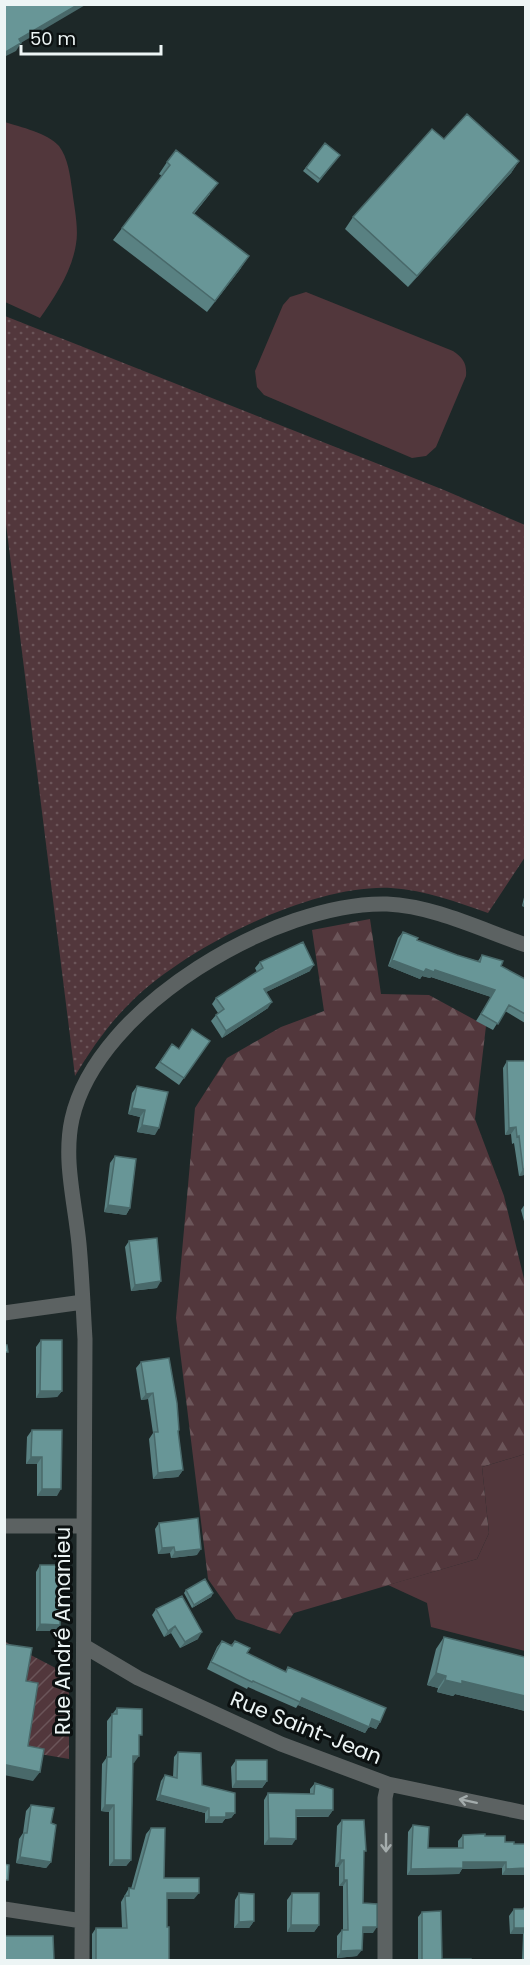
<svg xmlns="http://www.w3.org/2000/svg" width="530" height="1965" font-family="Poppins,sans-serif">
	<defs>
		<pattern id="grass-dots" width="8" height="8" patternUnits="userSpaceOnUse" patternTransform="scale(1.5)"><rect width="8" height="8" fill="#52373c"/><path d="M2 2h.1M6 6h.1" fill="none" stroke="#6b5559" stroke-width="1.8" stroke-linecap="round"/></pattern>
		<pattern id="forest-firs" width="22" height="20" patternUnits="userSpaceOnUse" patternTransform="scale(1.5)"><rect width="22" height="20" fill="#52373c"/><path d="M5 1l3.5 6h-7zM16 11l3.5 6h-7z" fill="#6b5559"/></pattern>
		<pattern id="garden-furrows" width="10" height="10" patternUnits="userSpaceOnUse" patternTransform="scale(1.5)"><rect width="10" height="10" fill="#52373c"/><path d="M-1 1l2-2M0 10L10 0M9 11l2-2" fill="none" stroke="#6b5559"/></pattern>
	</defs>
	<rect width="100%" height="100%" fill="#1d2828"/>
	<path fill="url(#grass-dots)" d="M5,316L444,490L525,525V857L488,913C456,902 426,890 391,888C312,884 189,946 133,1000C109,1023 92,1048 75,1076L5,516Z"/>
	<path fill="url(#forest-firs)" d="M370,919L381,994L429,995L486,1026L475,1119L504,1196L525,1283V1454L482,1467L489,1533L477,1559L294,1613L280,1634L236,1619L208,1579L176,1318L195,1108L227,1058L281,1027L324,1011L312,930Z"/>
	<path fill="#52373c" d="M5,122C20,127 48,133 59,146C68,158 70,175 72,189C74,206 79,228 76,244C72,271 55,297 40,318L5,302Z
		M306,292L453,351C463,358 467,363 466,376L436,447L426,456L412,458L264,395L257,387L255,371L283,305L290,297Z
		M525,1454V1651L431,1627L427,1603L388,1585L477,1559L489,1533L482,1467Z"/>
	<path fill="url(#garden-furrows)" d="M4,1641L69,1675V1759L5,1748Z"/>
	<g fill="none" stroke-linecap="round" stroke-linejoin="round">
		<path stroke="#5c6262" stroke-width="15" d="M4,1313L83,1302
			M4,1526H84
			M84,1646L138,1678L281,1744L388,1784L526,1813
			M4,1909L82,1921
			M82,1960L85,1339C83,1307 82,1276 79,1244C75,1202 63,1160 72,1119C97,1006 278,901 387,904C434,906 482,930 526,945
			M385,1960V1798L388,1784"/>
	</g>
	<path fill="#598182" d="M444,139L519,161L511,173L408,287L345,229L353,217Z
		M325,143L340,155L318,183L303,171Z
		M167,162L210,194L194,214L241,268L207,312L113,240L162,176L159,174Z
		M525,893V907L522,906Z
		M403,932L417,940L457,955L478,961L482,955L501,966L525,979V1023L505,1011L493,1030L476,1021L491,997L431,977L430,978L422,976L420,979L388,966L398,938Z
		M260,962L310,971L266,992L268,1008L222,1038L211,1021L216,1015L218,1013L212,1004L216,998L257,972L255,968Z
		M210,1041L179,1085L155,1068L172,1044L179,1049Z
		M507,1061H525V1186L524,1175L519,1176L514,1143L512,1144L511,1134L505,1135L503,1068Z
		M137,1086L155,1135L137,1132L140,1117L128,1114L132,1093Z
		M115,1156L130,1208L126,1215L104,1212L110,1163Z
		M525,1204V1225L521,1210Z
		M129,1241L157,1288L131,1291L125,1247Z
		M41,1340L62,1391L57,1397L36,1398V1347Z
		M141,1362L179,1430L178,1432L183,1470L178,1477L153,1479L149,1439L153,1433L148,1399L141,1400L136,1368Z
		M32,1430L57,1496H37V1464H26L27,1437Z
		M159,1523L197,1555L171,1558L170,1553L158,1554L155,1529Z
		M40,1565L60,1617V1625L55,1631H36V1572Z
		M186,1590L213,1593L211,1597L192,1608L184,1593Z
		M156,1609L198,1639L180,1648L171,1633L164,1637L152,1615Z
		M444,1637L525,1657V1711L455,1694L453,1696L437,1692L438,1688L427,1685L436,1649Z
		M222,1641L231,1645L235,1641L247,1653L285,1672L288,1667L380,1722L376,1729L369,1726L365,1733L298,1705L296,1708L248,1687L247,1689L207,1669L217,1647Z
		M117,1708L139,1739L134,1763L133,1762L131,1860L126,1866H109V1812L101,1811L102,1764L107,1757V1721Z
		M178,1752L202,1785L235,1813L231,1818L225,1819L222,1823H205V1813L156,1800L161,1781L165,1775L173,1777L174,1757Z
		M236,1760L267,1781L262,1788H232L231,1767Z
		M315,1783L333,1810L328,1817H296L292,1845H264V1800L268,1793L310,1794V1789Z
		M31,1805L51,1823V1862L46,1868L16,1863L19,1839L23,1833L26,1811Z
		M342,1820L364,1855L363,1903L373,1933H362L357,1956L337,1958V1936L342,1930H343V1886H339V1867H335L337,1826Z
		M413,1825L428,1848H458V1841L463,1835L485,1836L514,1844H525V1875H502V1868L462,1869L459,1874L407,1875L408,1832Z
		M151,1828L164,1878L194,1899H167V1927L169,1960H92V1934L96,1928H122L121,1902L129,1888L131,1889L146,1834Z
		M239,1893L254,1921L249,1928H234L235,1900Z
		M292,1893L319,1925L314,1932H287V1900Z
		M525,1904V1960H522L523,1934H510L509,1916L514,1909H523Z
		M422,1912L442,1959L471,1960H418V1917Z"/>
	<path fill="#49696a" d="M79,4H87L14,47L19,39Z
		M21,43L16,51L4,57V53Z
		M519,161L511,173L408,287L417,276Z
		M249,256L241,268L207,312L215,301Z
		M525,900V907L522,906Z
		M392,960L426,969L435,970L495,990L491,997L431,977L430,978L422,976L420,979L388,966Z
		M314,965L310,971L260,995L264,989Z
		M272,1002L268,1008L222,1038L226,1031Z
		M132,1108L145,1110L140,1117L128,1114Z
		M142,1125L159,1128L155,1135L137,1132Z
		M516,1127L511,1134L505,1135L509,1128Z
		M523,1169H525V1174L524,1175L519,1176Z
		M108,1205L130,1208L126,1215L104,1212Z
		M161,1281L157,1288L131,1291L135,1285Z
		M40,1391H62L57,1397L36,1398Z
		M153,1393L148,1399L141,1400L146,1394Z
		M31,1457H42L37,1464H26Z
		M183,1470L178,1477L153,1479L158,1473Z
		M42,1489H61L57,1496H37Z
		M174,1547L170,1553L158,1554L162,1548Z
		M201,1549L197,1555L171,1558L175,1552Z
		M213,1593L211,1597L192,1608L194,1605Z
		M40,1624L60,1625L55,1631H36Z
		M175,1626L171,1633L164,1637L168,1631Z
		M202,1632L198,1639L180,1648L185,1642Z
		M436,1673L446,1676L438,1688L427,1685Z
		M445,1680L462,1681L525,1696V1711L455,1694L453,1696L437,1692Z
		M302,1698L369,1727L365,1733L298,1705Z
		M372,1719L380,1722L376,1729L368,1726Z
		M133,1756H139L134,1763L129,1762Z
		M6,1765L40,1772L33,1781L4,1775Z
		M236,1781H267L262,1788H232Z
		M160,1795L209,1808L205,1813L156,1800Z
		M105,1805H114L109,1812L101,1811Z
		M296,1810H333L328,1817L291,1816Z
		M226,1813H235L231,1818L225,1819L222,1823H205L209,1817Z
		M269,1838L296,1839L292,1845H264Z
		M20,1857L51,1862L46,1868L16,1863Z
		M114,1860H131L126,1866H109Z
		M340,1860H344L339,1867H335Z
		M463,1862H506L502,1868L462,1869L459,1874L407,1875L411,1869Z
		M525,1868V1875H502L506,1869Z
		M344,1880H347L343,1886H339Z
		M167,1893H199L194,1899H163Z
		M254,1921L249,1928H234L239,1922Z
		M291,1925H319L314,1932H287Z
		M363,1927H377L373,1933H358Z
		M514,1928H525V1931L523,1934H510Z
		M362,1950L357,1956L337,1958L341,1951Z"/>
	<path fill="#689697" stroke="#49696a" stroke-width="1.5" d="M4,4H79L19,39L21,43L4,53Z
		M467,114L519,161L417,276L353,217L432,129L444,139Z
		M325,143L340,155L320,179L306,168Z
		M176,150L218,183L193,213L249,256L215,301L122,228L170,165L167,162Z
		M403,932L418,938L417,940L457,955L480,962L482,955L503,961L501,966L525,979V1014L509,1005L498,1024L481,1014L495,990L435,970L434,972L426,969L424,972L392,960Z
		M303,942L314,965L264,989L272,1002L226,1031L216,1015L224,1009L216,998L263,968L260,962Z
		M192,1029L210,1041L184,1078L160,1062L172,1044L179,1049Z
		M507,1061H525V1169H523L519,1136L517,1137L516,1127L509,1128Z
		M137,1086L168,1092L159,1128L142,1125L145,1110L132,1108Z
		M115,1156L136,1159L130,1208L108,1205Z
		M157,1238L161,1281L135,1285L129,1241Z
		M41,1340H62V1391H40Z
		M4,1345H7L8,1352H4Z
		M169,1358L177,1403L179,1430L178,1431L183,1470L158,1473L154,1432H158L153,1393L146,1394L141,1362Z
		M32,1430H62L61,1489H42V1457H31Z
		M198,1518L201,1549L175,1552L174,1547L162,1548L159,1523Z
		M40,1565H60L62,1615H60V1625L40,1624Z
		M205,1579L213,1593L194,1605L186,1590Z
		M182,1596L202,1632L185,1642L175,1626L168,1631L156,1609Z
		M444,1637L525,1657V1696L462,1681V1684L445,1680L446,1676L436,1673Z
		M222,1641L232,1646L235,1641L250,1648L247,1653L286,1672L288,1667L386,1708L380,1722L372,1719L369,1727L302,1698L300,1702L253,1681L252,1682L211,1662Z
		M4,1644L32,1648L26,1681L38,1683L28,1746L44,1749L40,1772L6,1765L4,1774Z
		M117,1708L142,1709V1735H139V1756H133L131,1860H114V1805H105L107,1757H111L112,1714H117Z
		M178,1752L201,1753L202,1785L235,1793V1813H226V1817H209V1808L160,1795L165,1775L177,1778Z
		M236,1760H267V1781H236Z
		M315,1783L333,1789V1810H296V1839L269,1838L268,1793L314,1794Z
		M31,1805L54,1808L51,1823L56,1825L51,1862L20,1857L24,1833H27Z
		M342,1820H364L366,1851H364L363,1903L377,1904V1927H363L362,1950L341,1951L342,1930H348L347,1880H344V1860H340Z
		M413,1825L429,1827L428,1848H463V1835L485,1834V1836H505V1842H514V1844H525V1868L506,1869V1862H463V1868L411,1869Z
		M151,1828H165L164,1878H199V1893H167V1927H169V1960H96V1928H127L125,1896H129V1888L134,1889Z
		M4,1864L9,1865L8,1880H4Z
		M239,1893L254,1894V1921L239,1922Z
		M292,1893H319V1925H291Z
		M514,1909H525V1928H514Z
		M441,1911L442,1959H471V1960H422V1912Z
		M4,1936H53L54,1960H4Z"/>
	<defs><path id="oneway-shaft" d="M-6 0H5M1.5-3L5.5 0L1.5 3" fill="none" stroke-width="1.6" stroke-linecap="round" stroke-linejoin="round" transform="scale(1.5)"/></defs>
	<g stroke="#a4acac">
		<use href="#oneway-shaft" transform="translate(468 1801) rotate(-168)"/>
		<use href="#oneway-shaft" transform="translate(386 1843) rotate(90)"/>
	</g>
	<g text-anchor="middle" stroke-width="6" stroke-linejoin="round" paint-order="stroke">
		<g font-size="21" fill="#edf5f5" stroke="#0b1010">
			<text transform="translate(63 1631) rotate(-90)" y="7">Rue André Amanieu</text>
			<text transform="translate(306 1728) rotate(22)" y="7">Rue Saint-Jean</text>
		</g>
	</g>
	<rect width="530" height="1965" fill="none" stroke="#edf5f5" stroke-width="12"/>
	<path d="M21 45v9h140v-9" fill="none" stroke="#edf5f5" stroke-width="3"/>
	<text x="30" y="45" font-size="18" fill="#edf5f5" stroke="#0b1010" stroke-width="4.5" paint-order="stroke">50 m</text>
</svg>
